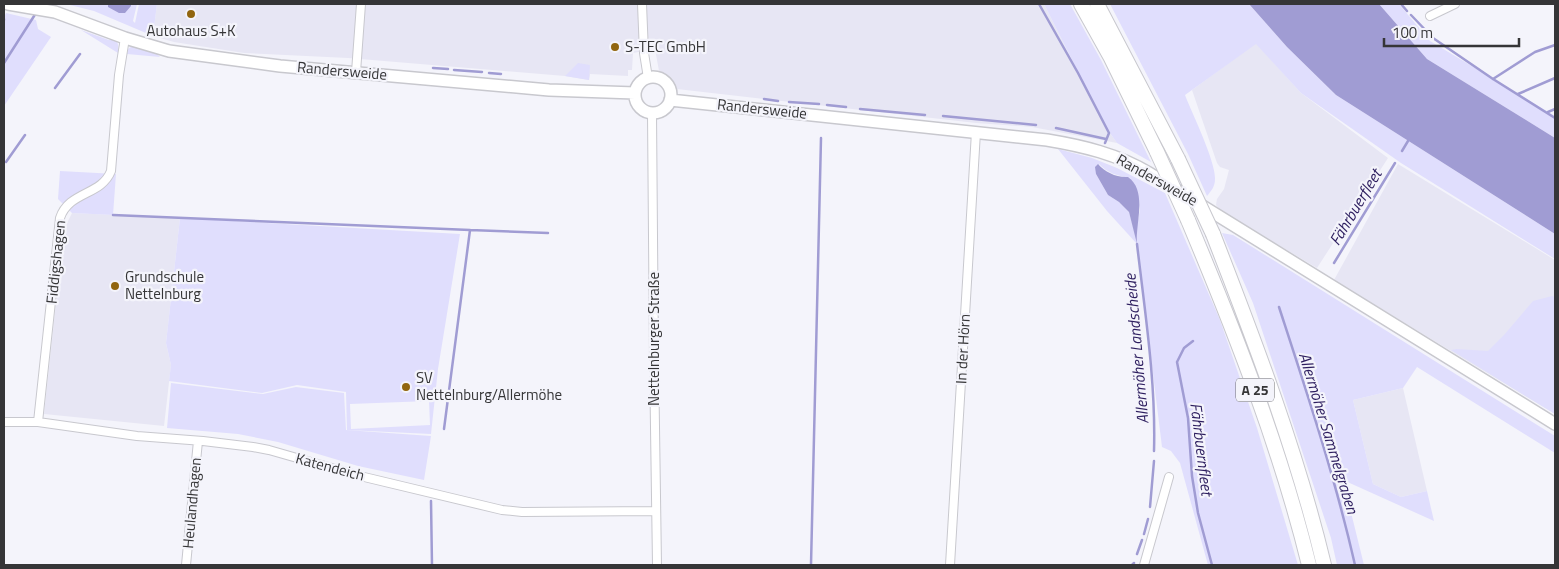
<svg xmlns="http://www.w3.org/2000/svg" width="1559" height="569" font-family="'Titillium Web',sans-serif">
	<rect width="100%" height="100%" fill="#f4f4fb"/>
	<path fill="#e7e6f4" d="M157,4H1044L1105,126L1117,143L1032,127L976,123L677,89L659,71L655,49L633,53L632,70H628V76L590,74L589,80L565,76L348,58L244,53L174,42L153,36Z
		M1256,43L1301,93L1388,158L1317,268L1220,210L1216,205L1217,199L1224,189L1229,170L1220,167L1217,163L1192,90Z
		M1398,164L1555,260V414L1334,280Z
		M72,213L180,218L166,343L171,365L164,426L44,414L64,229Z
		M1403,388L1427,491L1401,497L1373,484L1353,400Z"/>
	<path fill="#e0defd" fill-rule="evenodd" d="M66,4H108V7L131,6V4H137L133,21L135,23L139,4H157L153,36L94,11Z
		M1044,4H1070L1101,60L1151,162L1117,143L1105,126Z
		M1110,4H1249L1287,47L1336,95L1555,234V259L1401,163L1301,93L1256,44L1185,95C1192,113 1216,162 1215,179C1215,187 1211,191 1207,196L1188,154Z
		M1379,4H1399L1430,41L1555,116V138L1427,59Z
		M6,13L36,20L38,29L51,37L4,106V17Z
		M81,30L109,40C118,37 119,45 118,53Z
		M132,46L156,53L160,57L127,54L128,49Z
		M578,63L590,65L589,80L565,76Z
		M1058,149L1092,158L1117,168L1165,193L1220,320L1257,428L1298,565H1208L1180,463L1171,451L1162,447L1137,244L1107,211ZM1099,164C1107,173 1118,176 1130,178L1140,209L1136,231L1137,241L1129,212L1119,202L1108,195L1096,174Z
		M60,171L116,174L113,215L72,213L58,199Z
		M180,218L460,234L438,369L431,434L347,430L346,392L297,385L262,393L169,381L171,365L166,343ZM429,401L430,425L351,429L350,404Z
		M1222,233L1233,235L1555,436V453L1417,367L1403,388L1353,400L1373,484L1401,497L1427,491L1434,521L1343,480L1364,565H1337L1331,538L1253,303Z
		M1552,296L1555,297V414L1451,350L1457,349L1488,351L1504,335L1533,301Z
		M171,383L263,394L296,387L344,393L346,430L431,436L424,480L358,466L278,442L238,434L167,428Z"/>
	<path fill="#a09cd3" d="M108,4H131V6L125,13H119L108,7Z
		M1249,4H1379L1427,59L1555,138V234L1336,95L1287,47Z
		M1098,164C1105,172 1117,178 1128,177C1148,191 1135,224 1137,244L1129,212L1119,202L1108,195L1096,174L1095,167Z"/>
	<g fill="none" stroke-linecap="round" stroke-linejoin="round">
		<path stroke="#a09cd3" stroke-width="2.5" d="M1039,4L1078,73L1109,133L1105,143
			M1401,4L1407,11
			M1411,15L1433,38L1493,79L1555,118
			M4,20V19
			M4,63L36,13
			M433,68L448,69
			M454,70L482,72
			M489,73L501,74
			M1493,79L1535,52L1555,45
			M55,88L80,54
			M1518,94L1555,78
			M764,99L778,101
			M789,102L819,104
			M827,105L846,107
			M860,109L925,115
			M1548,112L1555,109
			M943,116L1036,125
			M1056,128L1106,139
			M1402,151L1408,141
			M6,162L25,135
			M113,215L470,230
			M1137,244C1145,313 1156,382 1154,451
			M1334,263L1395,163
			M1279,307C1307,393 1335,477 1355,565
			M1193,341L1184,348L1177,362L1188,418L1192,476L1198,513L1212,565
			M444,429L470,230L548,233
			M431,501L432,565
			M1150,507L1154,461
			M1144,534L1148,519
			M1137,554L1142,540
			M811,565L821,138
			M1132,565L1134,563"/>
		<g stroke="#c8c8ce" stroke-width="10">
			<path id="street" d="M642,4L644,53L648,78
				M1430,16L1455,4
				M356,72L361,4
				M652,113L654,358L657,565
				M4,422H38L137,436L203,441L253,447L269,450L360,476L502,510L522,512L656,511
				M38,422L60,218C69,191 101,196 111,171L119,75L125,38
				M186,565L198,441
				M950,565L976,132
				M1144,565L1169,477"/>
		</g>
		<g stroke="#c8c8ce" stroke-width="14">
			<path id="secondary" d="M8,4L55,12L125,38L169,51L280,66L549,90L635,93
				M635 95a18 18 0 1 1 36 0a18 18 0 1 1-36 0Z
				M670,100L1047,140C1083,146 1117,154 1149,173L1555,424"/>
		</g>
		<g stroke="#c8c8ce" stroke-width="16">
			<path id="highway" d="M1081,4L1110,56L1157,152
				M1097,4L1178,159
				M1188,220C1235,332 1280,447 1309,565
				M1213,234C1255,342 1297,452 1324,565"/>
		</g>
		<use href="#street" stroke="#fff" stroke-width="8"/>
		<use href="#secondary" stroke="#fff" stroke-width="11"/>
		<use href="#highway" stroke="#fff" stroke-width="14"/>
		<g stroke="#c8c8ce" stroke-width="16" stroke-linecap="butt">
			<path id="highway-bridge" d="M1157,152L1188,220
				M1178,159L1213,234"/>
		</g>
		<use href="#highway-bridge" stroke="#fff" stroke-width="14"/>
	</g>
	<g fill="#91650f" stroke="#f4f4fb" stroke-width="2">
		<circle cx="191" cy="14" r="5"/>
		<circle cx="615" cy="47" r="5"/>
		<circle cx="115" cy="286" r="5"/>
		<circle cx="406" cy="387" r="5"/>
	</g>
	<g text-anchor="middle" stroke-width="4.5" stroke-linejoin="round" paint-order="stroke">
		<rect fill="#f4f4fb" stroke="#6e6e72" stroke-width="1" x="1236" y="378.5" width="38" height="23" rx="4"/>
		<g font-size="14" font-weight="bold" fill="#353537">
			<text x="1255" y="395">A 25</text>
		</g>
		<g font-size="15" fill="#353537" stroke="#f4f4fb" text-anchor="start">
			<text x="191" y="36" text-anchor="middle">Autohaus S+K</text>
			<text x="625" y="52">S-TEC GmbH</text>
			<text x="125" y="282">Grundschule<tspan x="125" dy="17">Nettelnburg</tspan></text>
			<text x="416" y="383">SV<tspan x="416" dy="17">Nettelnburg/Allermöhe</tspan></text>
		</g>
		<g font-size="15" fill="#353537" stroke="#f4f4fb">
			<text transform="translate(342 71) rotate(5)" y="5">Randersweide</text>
			<text transform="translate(762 109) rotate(6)" y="5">Randersweide</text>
			<text transform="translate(1157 180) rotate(29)" y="5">Randersweide</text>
			<text transform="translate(56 262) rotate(-84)" y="5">Fiddigshagen</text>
			<text transform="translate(654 339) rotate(-90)" y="5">Nettelnburger Straße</text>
			<text transform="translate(963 349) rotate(-87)" y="5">In der Hörn</text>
			<text transform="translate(330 467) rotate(15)" y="5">Katendeich</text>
			<text transform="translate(192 503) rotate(-85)" y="5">Heulandhagen</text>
		</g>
		<g font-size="16" font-style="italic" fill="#2d1e5f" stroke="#f4f4fb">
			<text transform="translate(1355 207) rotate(-59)" y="6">Fährbuerfleet</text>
			<text transform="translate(1136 349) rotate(-95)" y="6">Allermöher Landscheide</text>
			<text transform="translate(1329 433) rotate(73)" y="6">Allermöher Sammelgraben</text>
			<text transform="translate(1202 449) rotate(83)" y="6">Fährbuernfleet</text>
		</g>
	</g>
	<rect width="1559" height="569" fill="none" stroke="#353537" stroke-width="10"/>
	<path d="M1384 38v8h135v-8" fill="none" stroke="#353537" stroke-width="2.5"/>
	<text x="1392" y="38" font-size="15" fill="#353537" stroke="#f4f4fb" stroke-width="4" paint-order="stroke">100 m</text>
</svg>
